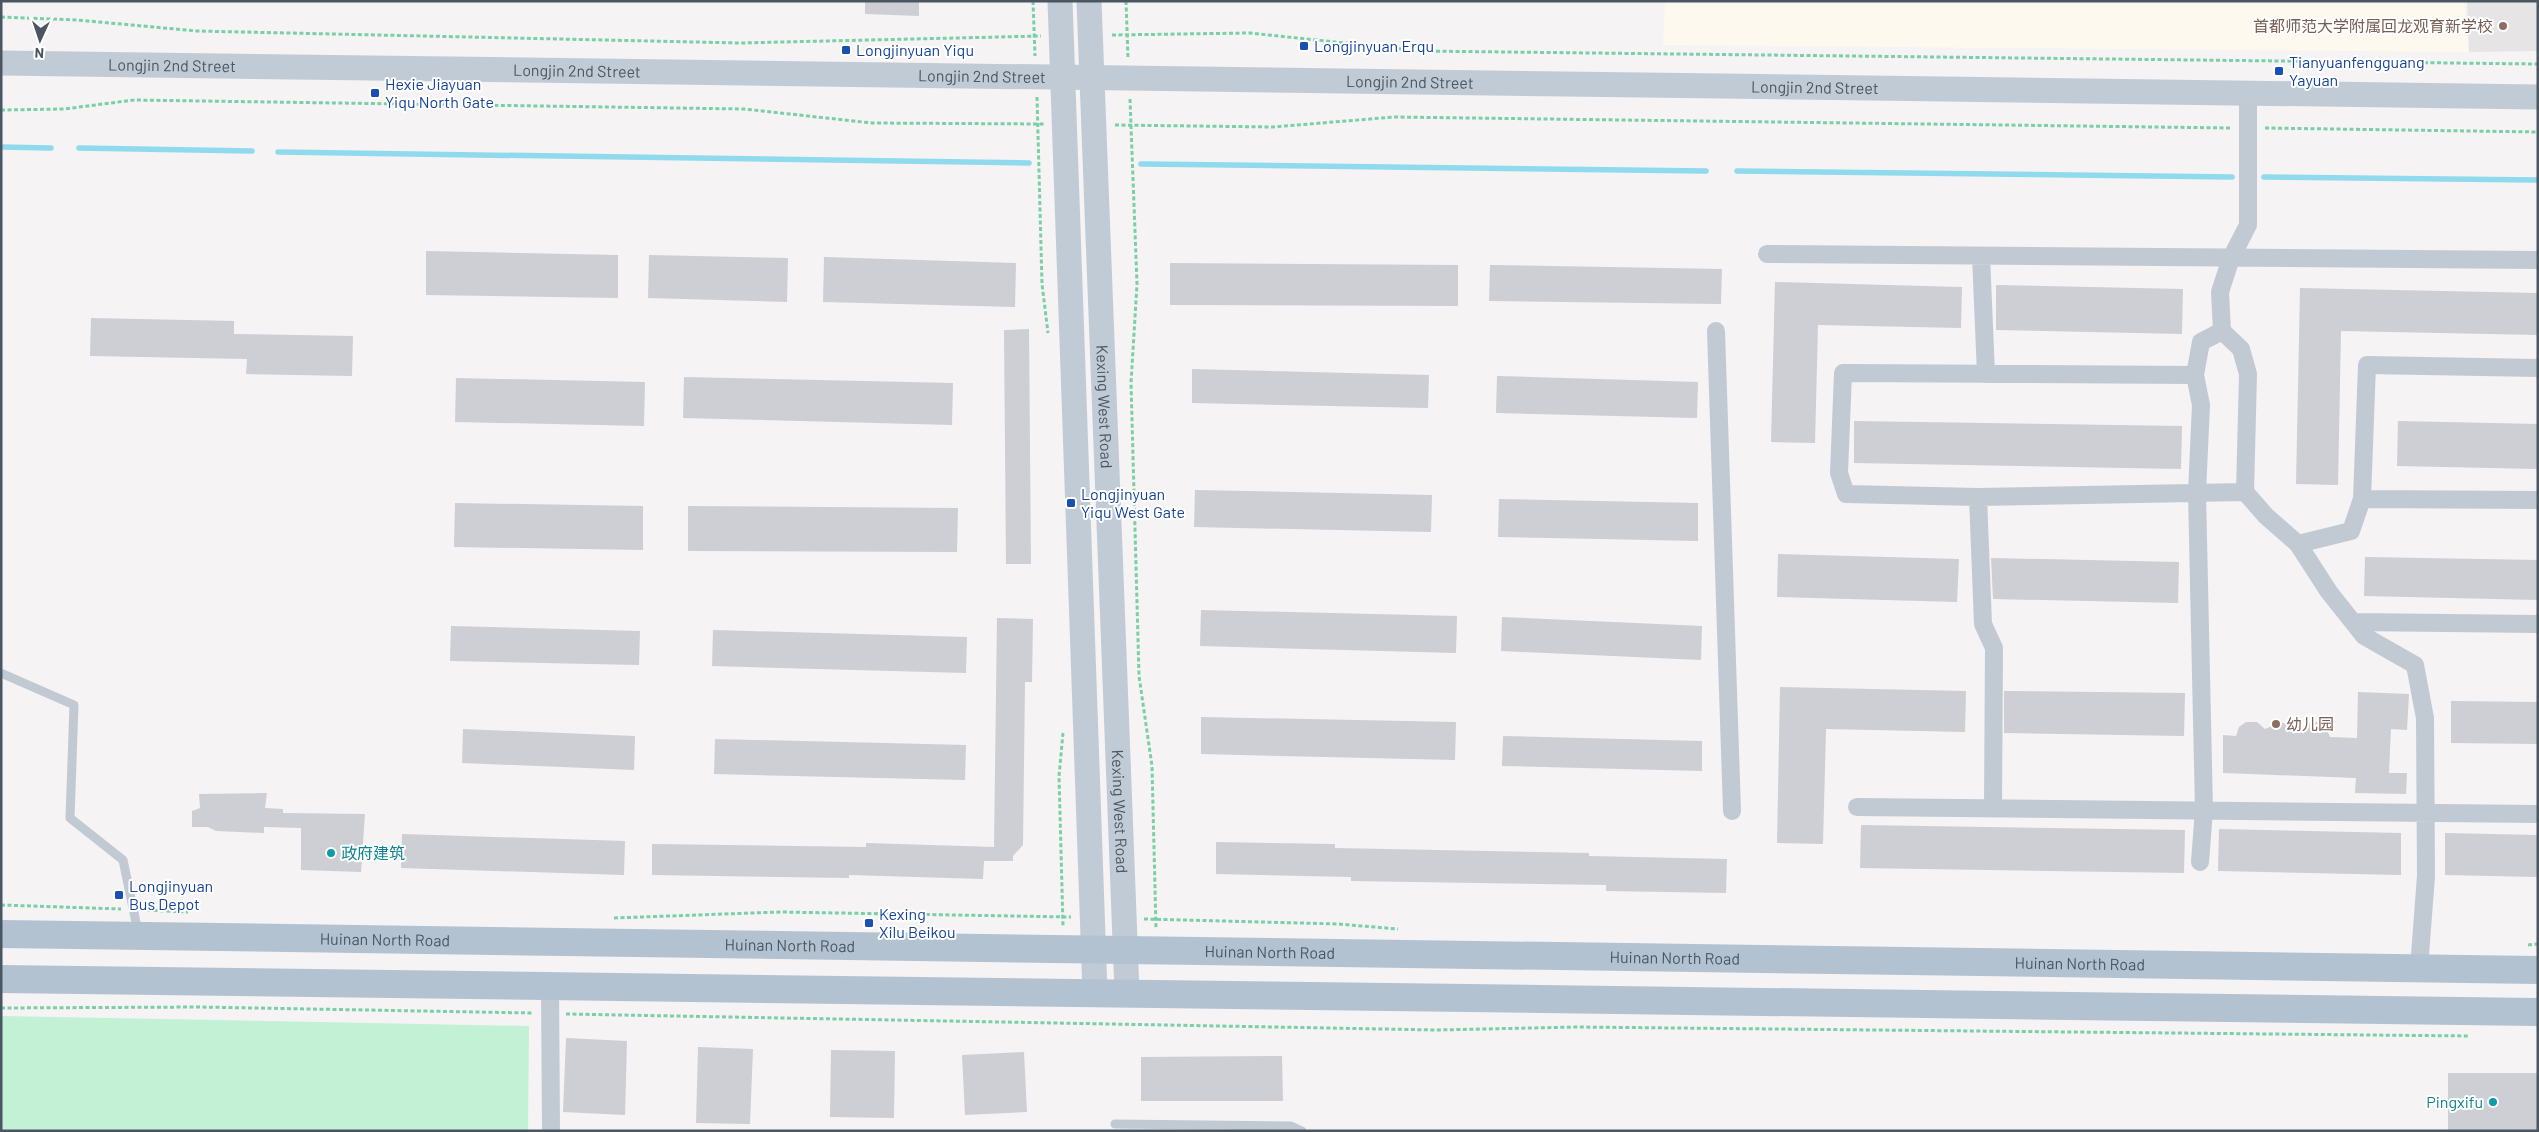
<svg xmlns="http://www.w3.org/2000/svg" width="2539" height="1132" font-family="Barlow,'Noto Sans SC',sans-serif">
	<rect width="100%" height="100%" fill="#f5f3f3"/>
	<path fill="#fdf9ef" d="M1665,1H2464L2469,52L1663,45Z"/>
	<path fill="#e6e4e5" d="M2467,1H2538V51L2469,52Z"/>
	<path fill="#c3f1d5" d="M1,1016L529,1026L528,1131H1Z"/>
	<g fill="none" stroke-linecap="round" stroke-linejoin="round">
		<path stroke="#90daee" stroke-width="5.5" d="M1,147L51,148
			M79,148L252,151
			M278,152L1029,163
			M1141,164L1706,171
			M1737,171L2232,177
			M2264,177L2538,180"/>
	</g>
	<path fill="#cdcfd5" d="M865,1H919V16L865,14Z
		M426,251L618,255V298L426,295Z
		M649,255L788,258L787,302L648,298Z
		M824,257L1016,263L1015,307L823,302Z
		M1170,263L1458,265V306L1170,305Z
		M1490,265L1722,269L1721,304L1489,301Z
		M1775,282L1962,287L1961,328L1818,325L1815,443L1771,442Z
		M1996,285L2183,289L2182,334L1996,330Z
		M2300,288L2538,293V335L2341,331L2338,485L2296,484Z
		M91,318L234,321V334L353,336L352,376L246,374L247,359L90,356Z
		M1029,329L1031,564H1006L1004,330Z
		M1192,369L1429,375L1428,408L1192,403Z
		M1497,376L1698,382L1697,418L1496,413Z
		M684,377L953,383L952,425L683,418Z
		M456,378L645,382L644,426L455,422Z
		M1854,421L2182,426L2181,469L1854,463Z
		M2398,421L2538,424V469L2397,466Z
		M1195,490L1432,495L1431,532L1194,527Z
		M1499,499L1698,503V541L1498,537Z
		M455,503L643,506V550L454,547Z
		M688,506L958,508L957,552L688,551Z
		M1778,554L1959,559L1957,602L1777,597Z
		M2365,557L2538,560V600L2364,596Z
		M1991,558L2179,562L2178,603L1993,599Z
		M1201,610L1457,616L1456,653L1200,646Z
		M1502,617L1702,626L1701,660L1501,651Z
		M997,618L1033,619L1032,682H1025L1023,845L1013,856V861H984L983,879L849,875V878L652,875V844L866,847V843L994,847Z
		M451,626L640,631L639,665L450,661Z
		M713,630L967,637L966,673L712,666Z
		M1780,687L1966,691L1965,732L1826,729L1823,844L1777,843Z
		M2004,691L2185,693L2184,736L2004,733Z
		M2358,692L2409,694L2407,730L2391,729L2389,773H2407L2406,794L2355,793L2356,778L2223,773V735L2236,736L2239,727L2246,722H2257L2265,729L2279,723H2284L2298,731L2312,722H2317L2326,728L2330,737L2357,738Z
		M2451,701L2538,702V744L2451,743Z
		M1201,717L1456,722L1455,760L1201,754Z
		M463,729L635,736L634,770L462,763Z
		M1503,736L1702,741V771L1502,766Z
		M715,739L966,745L965,780L714,774Z
		M267,793L265,808L283,809V813L365,814L361,872L301,870V828L264,827V833L216,831L208,827H192V811L200,808L199,794Z
		M1861,825L2185,830L2184,873L1860,868Z
		M2219,829L2401,833V875L2218,871Z
		M2445,833L2538,835V877L2445,875Z
		M402,834L625,841L624,875L401,868Z
		M1216,842L1335,844V848L1589,853V856L1727,859L1726,893L1606,891V885L1351,881V877L1216,874Z
		M566,1038L627,1041L625,1115L563,1112Z
		M698,1047L753,1049L750,1124L696,1123Z
		M831,1050L895,1051L894,1118L830,1117Z
		M1024,1052L1027,1112L965,1115L962,1055Z
		M1282,1056L1283,1101H1141V1057Z
		M2448,1073H2538V1131H2448Z"/>
	<g fill="none" stroke-linecap="round" stroke-linejoin="round">
		<path stroke="#7ad0a6" stroke-width="3" stroke-dasharray="4 2.5" stroke-linecap="butt" d="M1033,1L1035,56
			M1126,1L1128,58
			M1,17L77,20L197,31L740,43L1041,36
			M1112,35L1250,33L1420,51L2538,64
			M1037,97L1042,284L1048,333
			M1130,99L1137,284L1131,383L1139,676L1152,766L1156,929
			M1,110L64,109L134,100L744,109L872,123L1044,124
			M1115,125L1273,127L1394,117L2231,128
			M2265,128L2538,132
			M1063,733L1059,776L1063,926
			M1,905L121,909
			M147,910L188,912
			M614,918L780,912L1071,917
			M1144,919L1338,924L1398,929
			M2528,945L2538,944
			M1,1008L199,1007L532,1013
			M566,1014L1437,1030L1577,1027L2470,1036"/>
		<path stroke="#c1cad2" stroke-width="9" d="M1,673L74,705L70,818L123,860L138,932
			M1115,1124L1291,1126L1302,1131"/>
		<path stroke="#c1cad2" stroke-width="18" d="M2248,94V225L2231,258L2220,292L2222,331L2241,349L2248,374L2245,492L2266,516L2298,544L2329,592L2364,636L2415,665L2425,718L2426,876L2419,968
			M1767,254L2538,260
			M1981,256L1986,374
			M1716,331L1732,811
			M2195,375L1843,373L1839,473L1846,494L1978,497L2245,492
			M1978,497L1983,624L1994,648L1993,808
			M2362,499L2367,365L2538,368
			M2298,544L2351,531L2362,499L2538,500
			M2353,622L2538,624
			M1857,807L2538,814
			M2200,862L2204,810L2197,493L2201,405L2195,375L2201,342L2222,331
			M550,986L551,1131"/>
		<g stroke="#c1cbd6" stroke-width="25">
			<path d="M1060,1L1095,993"/>
			<path id="s1" d="M1089,1L1127,993"/>
			<path id="s2" d="M1,63L2538,97"/>
		</g>
		<g stroke="#b3c2d1" stroke-width="28">
			<path id="s3" d="M1,934L2538,970"/>
			<path d="M1,979L2538,1012"/>
		</g>
	</g>
	<g fill="#8d6e63" stroke="#fff" stroke-width="2">
		<circle cx="2503" cy="26" r="5"/>
		<circle cx="2276" cy="724" r="5"/>
	</g>
	<g fill="#1a4fb4" stroke="#fff" stroke-width="2">
		<rect x="1299" y="41" width="10" height="10" rx="2.5"/>
		<rect x="841" y="45" width="10" height="10" rx="2.5"/>
		<rect x="2274" y="66" width="10" height="10" rx="2.5"/>
		<rect x="370" y="88" width="10" height="10" rx="2.5"/>
		<rect x="1066" y="498" width="10" height="10" rx="2.5"/>
		<rect x="114" y="890" width="10" height="10" rx="2.5"/>
		<rect x="864" y="918" width="10" height="10" rx="2.5"/>
	</g>
	<g fill="#0f9aa8" stroke="#fff" stroke-width="2">
		<circle cx="331" cy="853" r="5"/>
		<circle cx="2493" cy="1102" r="5"/>
	</g>
	<g text-anchor="middle" stroke-width="4" stroke-linejoin="round" paint-order="stroke">
		<g font-size="16" fill="#785e54" stroke="#fff" text-anchor="end">
			<text x="2493" y="32">首都师范大学附属回龙观育新学校</text>
			<text x="2286" y="730" text-anchor="start">幼儿园</text>
		</g>
		<g font-size="16" fill="#164399" stroke="#fff" text-anchor="start">
			<text x="1314" y="52">Longjinyuan Erqu</text>
			<text x="856" y="56">Longjinyuan Yiqu</text>
			<text x="2289" y="68">Tianyuanfengguang<tspan x="2289" dy="18">Yayuan</tspan></text>
			<text x="385" y="90">Hexie Jiayuan<tspan x="385" dy="18">Yiqu North Gate</tspan></text>
			<text x="1081" y="500">Longjinyuan<tspan x="1081" dy="18">Yiqu West Gate</tspan></text>
			<text x="129" y="892">Longjinyuan<tspan x="129" dy="18">Bus Depot</tspan></text>
			<text x="879" y="920">Kexing<tspan x="879" dy="18">Xilu Beikou</tspan></text>
		</g>
		<g font-size="16" fill="#4a5661" stroke="#fff">
			<text dy="6" stroke="none"><textPath href="#s2" startOffset="171">Longjin 2nd Street</textPath></text>
			<text dy="6" stroke="none"><textPath href="#s2" startOffset="576">Longjin 2nd Street</textPath></text>
			<text dy="6" stroke="none"><textPath href="#s2" startOffset="981">Longjin 2nd Street</textPath></text>
			<text dy="6" stroke="none"><textPath href="#s2" startOffset="1409">Longjin 2nd Street</textPath></text>
			<text dy="6" stroke="none"><textPath href="#s2" startOffset="1814">Longjin 2nd Street</textPath></text>
			<text dy="6" stroke="none"><textPath href="#s1" startOffset="406">Kexing West Road</textPath></text>
			<text dy="6" stroke="none"><textPath href="#s1" startOffset="811">Kexing West Road</textPath></text>
			<text dy="6" stroke="none"><textPath href="#s3" startOffset="384">Huinan North Road</textPath></text>
			<text dy="6" stroke="none"><textPath href="#s3" startOffset="789">Huinan North Road</textPath></text>
			<text dy="6" stroke="none"><textPath href="#s3" startOffset="1269">Huinan North Road</textPath></text>
			<text dy="6" stroke="none"><textPath href="#s3" startOffset="1674">Huinan North Road</textPath></text>
			<text dy="6" stroke="none"><textPath href="#s3" startOffset="2079">Huinan North Road</textPath></text>
		</g>
		<g font-size="16" fill="#0d838f" stroke="#fff" text-anchor="start">
			<text x="341" y="859">政府建筑</text>
			<text x="2483" y="1108" text-anchor="end">Pingxifu</text>
		</g>
	</g>
	<rect width="2539" height="1132" fill="none" stroke="#4a5661" stroke-width="5"/>
	<g transform="translate(40 40) rotate(183)" stroke="#ffffff" stroke-width="4" paint-order="stroke">
	<path d="M0-4L9 19L0 12L-9 19Z" fill="#4a5661"/>
	<text y="-8" font-size="14" font-weight="bold" text-anchor="middle" fill="#4a5661">N</text>
	</g>
</svg>
